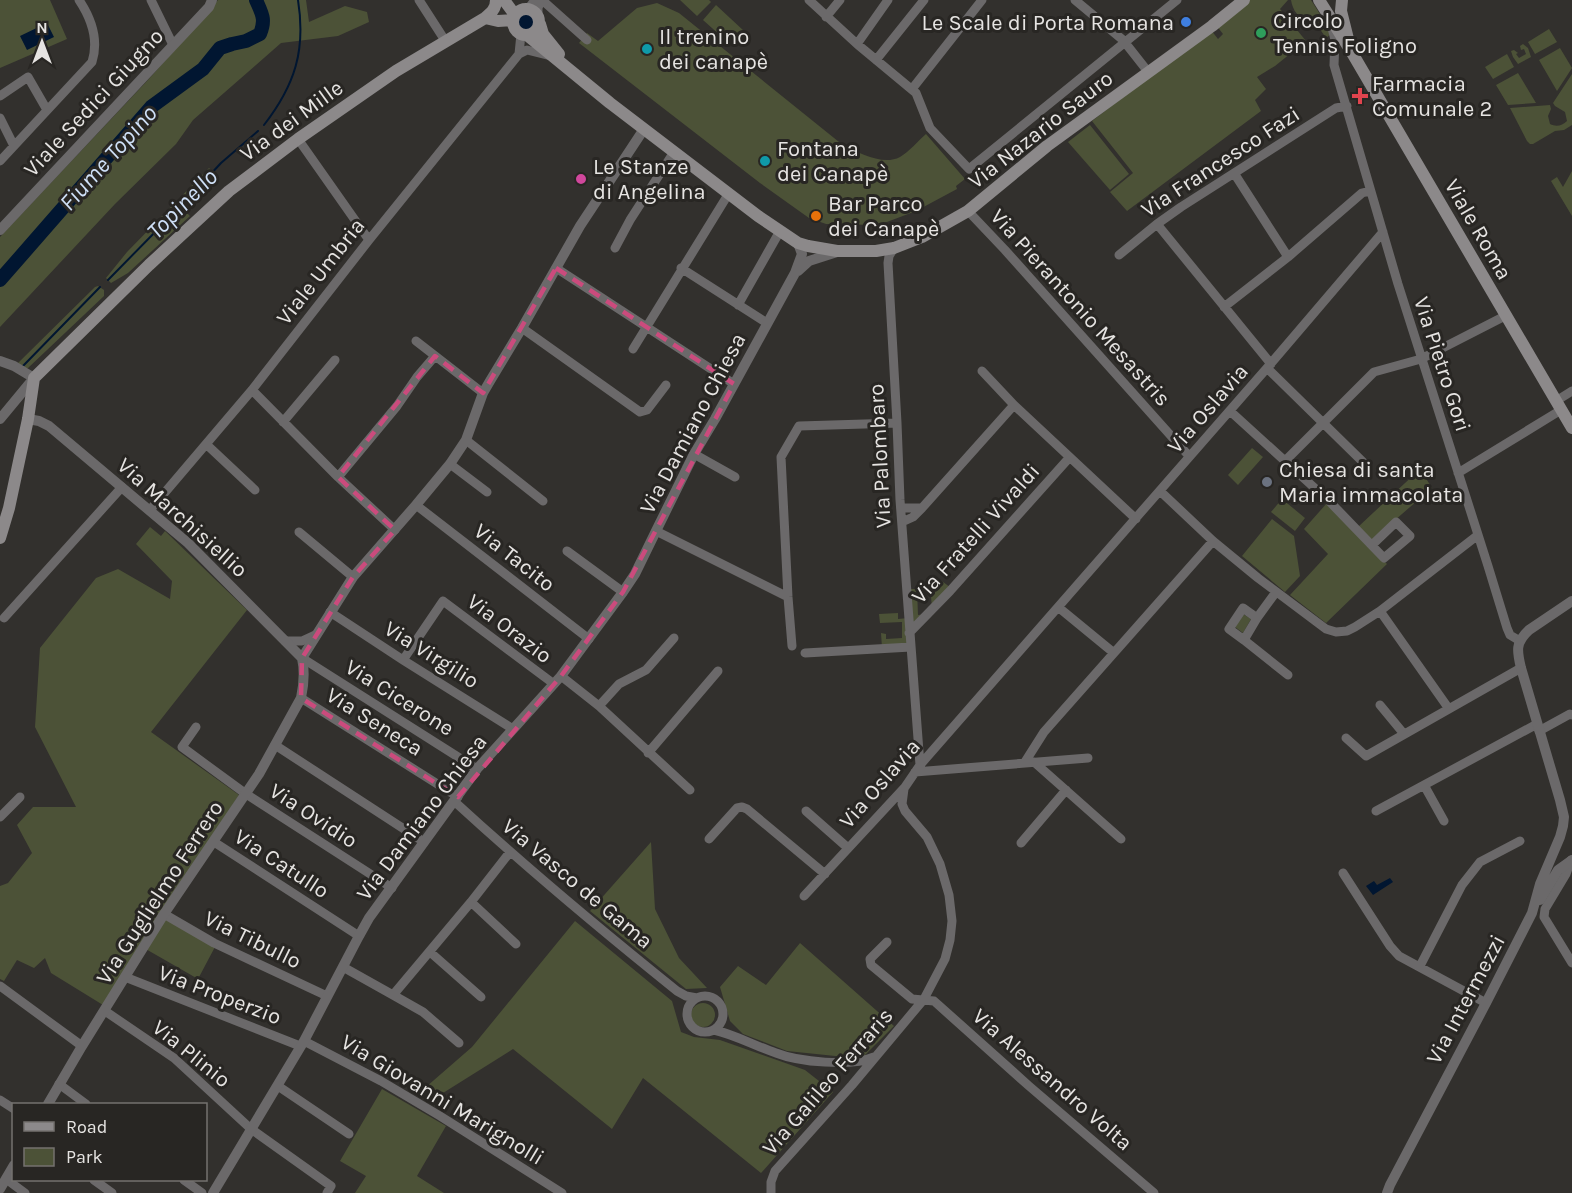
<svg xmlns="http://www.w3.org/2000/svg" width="1572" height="1193" font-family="Karla,sans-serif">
	<rect width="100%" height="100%" fill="#32302d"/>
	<path fill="#4c5237" d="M0,0H50L67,39L0,68Z
		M218,0H306L309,22L345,6L367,12L369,22L338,36L281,43L193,120L176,144L115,204L0,327V237L147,81L199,23Z
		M680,0H709L711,2L697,16Z
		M1248,0H1288L1280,9L1306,41L1275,66L1257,77L1266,89L1255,100L1261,111L1127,211L1110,192L1133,173L1092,121L1211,30L1218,39L1223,34L1216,25Z
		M1291,0H1311L1332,33L1326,38L1313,19C1300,21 1293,12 1291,0Z
		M657,3L679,13L844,146C860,153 883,166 900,157C909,152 918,141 926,134L965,179L956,186L957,189L916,211L879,225L826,224L809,218L760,183L579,43L587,33L598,41L637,8Z
		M716,5L744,31L731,45L703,20Z
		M1549,29L1557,42L1535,54L1528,42Z
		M1523,44L1528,48L1531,57L1518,64L1513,57L1511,51L1514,50L1518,53L1516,54L1519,58L1526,54L1524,49L1521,50L1520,46Z
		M1560,48L1572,68L1557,91L1539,60Z
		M1507,54L1514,67L1493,79L1485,67Z
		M1518,73L1536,103L1508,105L1496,85Z
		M1572,74V125L1564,130L1555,131L1533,144H1530L1527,141L1510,108L1550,105L1551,109L1548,116L1550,124C1556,127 1562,126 1567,121L1565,112L1555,106L1553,103Z
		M1090,125L1129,174L1110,190L1068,142Z
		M209,168L215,174L184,210L190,216L128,273L111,283L106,278L127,252Z
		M1572,171V216L1551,181L1557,177L1563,187Z
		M98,286L104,290V296L28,368H24L18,363L95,287Z
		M1252,448L1263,457L1238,485L1228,475Z
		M1420,469L1432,488L1372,540L1358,527Z
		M1282,499L1305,518L1295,531L1271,512Z
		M1327,503L1387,564L1326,623L1290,595L1328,554L1304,529Z
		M1272,519L1294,536L1300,576L1285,592L1242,556Z
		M150,527L161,536L165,531L247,610L151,732L239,795L103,1005L51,973L45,958L34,968L17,960L4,981L0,979V886L8,883L32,853L17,825L33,807H76L35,727L40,648L96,578L118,569L170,599L172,581L136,544Z
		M938,578L951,588L932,608L930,586Z
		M908,589H917L918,615L926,614L910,631Z
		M898,613V619L908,618L910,646L882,648L881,633L886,634V639L902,638V622L880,623L879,614Z
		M1243,614L1251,619L1243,633L1235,627Z
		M651,842L655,909L679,958L707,988L686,989L590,911Z
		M164,915L216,945L198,979L144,948Z
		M575,921L672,1001L681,1032L694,1037L720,1040L805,1070L833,1092L761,1173L643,1078L612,1129L513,1049L443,1093L426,1087L472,1047Z
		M800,943L894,1026L863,1057H845L787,1051L743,1034L730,1021L720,987L738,966L766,985Z
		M691 1015a12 12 0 1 1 24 0a12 12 0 1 1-24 0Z
		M382,1089L446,1126L417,1176L444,1193H355L366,1176L340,1161Z"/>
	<path fill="#011631" d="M518 22a8 8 0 1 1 16 0a8 8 0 1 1-16 0Z
		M47,23L54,37L27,50L20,36Z
		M1390,878L1393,882L1373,895L1366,886L1374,881L1377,885Z"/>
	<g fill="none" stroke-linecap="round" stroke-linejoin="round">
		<path stroke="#011631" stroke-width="2" d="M264,125C295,85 306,50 298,0
			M108,280L163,224L193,190L208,177L221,163L258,131
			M22,367L100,287"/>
		<path stroke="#011631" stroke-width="14" d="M0,280L151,107L203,69L220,48L232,44L246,41L260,34C266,19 262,14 256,0"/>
		<path stroke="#6b696a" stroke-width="9" d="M151,0L173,45
			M419,0L446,42
			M542,0L587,40
			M809,0L857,44L916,93L930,128L969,169L1177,0
			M1075,0L1123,40L1149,73
			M528,9L535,0
			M538,16V8L541,0
			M826,17L840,0
			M1331,24L1335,40L1334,65L1398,284L1488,566L1507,628L1510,635L1520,641
			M857,44L888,0
			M519,54L521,34
			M876,60L924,0
			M912,89L982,0
			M0,96L28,77L47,110
			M0,118L14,146
			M298,139L369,240
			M0,161L92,62C99,40 91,18 79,0
			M1234,173L1288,257
			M968,211L1005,250L1189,456
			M1157,224L1271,364
			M615,248L630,220L674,152
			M894,248L889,256L888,263L897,423L900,500L920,765
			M1119,255L1157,224L1181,207L1336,108L1347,106
			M556,268L734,384
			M681,268L767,323
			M738,305L780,231
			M1224,307L1288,257L1362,193L1370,191
			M522,328L640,412L647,410L666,385
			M416,341L483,393
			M633,349L729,193
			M1267,368L1366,465
			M982,371L1014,405
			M252,390L338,477L395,530
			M1556,401L1572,391
			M1230,411L1330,502L1384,558L1410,536L1396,522L1372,545
			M283,422L335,360
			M466,440L543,501
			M206,444L255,490
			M694,454L735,477
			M1285,461L1374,372L1421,359L1505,316
			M450,464L487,492
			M1458,473L1561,410
			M338,477L397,406L417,377L435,356
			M1160,491L1213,541L1258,578L1326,629L1336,632L1347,631L1355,627L1380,611L1478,535
			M416,505L589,639
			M901,508H922
			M150,510L252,390L369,240L519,54L527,50L551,56
			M902,522L913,517L922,508L1014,405L1136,519
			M656,531L788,597
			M299,532L353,577
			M567,551L623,592
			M1058,607L1114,653
			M1380,611L1449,709
			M330,612L403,660L513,729
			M4,618L122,487
			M1257,618L1243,608L1229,629L1244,640L1257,618L1276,592
			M909,633L950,591L1069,458
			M1244,640L1288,675
			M285,641H302L315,635
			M792,646L788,597L781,457L799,426L897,423
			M805,653L911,647
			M302,658L477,769
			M403,660L443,601L554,684
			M561,676L599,706L690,790
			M301,698L458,797
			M1380,705L1404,734
			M599,706L619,684L646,670L674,638
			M196,727L182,747L246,794L392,888
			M1539,731L1570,714L1572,715
			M1346,738L1366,756L1521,668
			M275,745L424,842
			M648,753L718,671
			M1025,762L1044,732L1213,541
			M1034,762L1121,839
			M915,772L1088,758
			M1424,785L1444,821
			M455,802C527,868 601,930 677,991L686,996L697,998
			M806,811L848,848
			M1376,811L1537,724
			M0,817L20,797
			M709,839L737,808L742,807L747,809L825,874
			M214,842L359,936
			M1021,843L1066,790
			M1571,860L1566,874L1545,909L1544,917L1572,963
			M1343,873L1390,946L1399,956L1486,1003
			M804,896L905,787L920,765L1267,368L1383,232
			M471,902L516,944
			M164,914L214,943L327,996
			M887,942L870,959L871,965L912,999L934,1001L1029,1086L1154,1193
			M430,952L481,997
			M1420,966L1462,885L1480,862L1520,841
			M343,967L393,995L471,902L510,852
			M125,977L300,1046
			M0,986L82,1046
			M393,995L423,1012L459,1043
			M687 1014a18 18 0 1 1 36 0a18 18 0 1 1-36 0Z
			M105,1011L174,1058L251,1129L331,1186L327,1193
			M714,1030C736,1035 755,1046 776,1053C799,1062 851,1067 874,1057
			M304,1041L381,1081L440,1116L562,1193
			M59,1084L86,1104
			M278,1086L349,1134
			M0,1100L14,1109
			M6,1179L25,1193
			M94,1180L112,1193
			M184,1180L202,1193
			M771,1193V1182L775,1171L852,1085L924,999L945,959L950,940L952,921L949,895L940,864L927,837L905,811L902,804L904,789"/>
		<path stroke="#6b696a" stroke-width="10" d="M0,230L209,7L212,0
			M798,271L809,261L837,252
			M0,361L14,366L34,378L0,419
			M28,419L39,421L49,426L188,543L302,658
			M1540,900L1558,870L1572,860
			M48,1104L82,1046L164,914L259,774L301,698C304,684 305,672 302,658L353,577L416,505L450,464L466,440L483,393L490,381L522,328L580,226L644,129
			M0,1189L14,1165
			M213,1193L304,1041L359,936L369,918L477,769L561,676L623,592L635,574L656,531L694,454L715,419L795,273L802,254L798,243
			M1387,1193L1390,1185L1486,1003L1532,913L1540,884L1560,837L1563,826L1564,817L1560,800L1521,668C1517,651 1515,643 1529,630L1572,601"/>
		<path stroke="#8c898a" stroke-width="12" d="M504,0L515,15
			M1319,0L1351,51L1572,428
			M1342,0L1341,11L1348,39
			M513 22a13 13 0 1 1 26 0a13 13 0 1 1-26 0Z
			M485,18L498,21L513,20
			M540,24L543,34L559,54
			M527,35L610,103L758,216L798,243L808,246L837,251H876L894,248L922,237L968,211L1047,146L1212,26L1244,0
			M0,538L9,508L28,419L34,378L149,265L229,191L298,139L396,71L485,18C491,13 496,9 496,0"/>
	</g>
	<path fill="none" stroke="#cb4b7d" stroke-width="4.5" stroke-dasharray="12 8" stroke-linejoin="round" d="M556,268L734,384L623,592L561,676L458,797L301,698L302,658L353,577L395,530L338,477L435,356L483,393Z"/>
	<circle fill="#3f7fe0" stroke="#282623" stroke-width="2" cx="1186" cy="22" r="6"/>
	<circle fill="#2e9e5b" stroke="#282623" stroke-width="2" cx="1261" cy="33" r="6"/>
	<g fill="#0f9aa8" stroke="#282623" stroke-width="2">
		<circle cx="647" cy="49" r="6"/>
		<circle cx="765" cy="161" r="6"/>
	</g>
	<path fill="#e0444e" stroke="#282623" stroke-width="2" d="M1357 87h6v6h6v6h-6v6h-6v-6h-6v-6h6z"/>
	<circle fill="#d1479c" stroke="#282623" stroke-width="2" cx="581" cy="179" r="6"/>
	<circle fill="#e8710a" stroke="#282623" stroke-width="2" cx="816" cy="216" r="6"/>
	<circle fill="#6b7280" stroke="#282623" stroke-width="2" cx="1267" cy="482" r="6"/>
	<g text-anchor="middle" stroke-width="6" stroke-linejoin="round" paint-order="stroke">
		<g font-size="22" fill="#e6e4e2" stroke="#282623" text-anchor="start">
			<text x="1273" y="28">Circolo<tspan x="1273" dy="25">Tennis Foligno</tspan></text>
			<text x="1174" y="30" text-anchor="end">Le Scale di Porta Romana</text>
			<text x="659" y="44">Il trenino<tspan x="659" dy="25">dei canapè</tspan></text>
			<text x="1372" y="91">Farmacia<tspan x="1372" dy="25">Comunale 2</tspan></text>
			<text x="777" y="156">Fontana<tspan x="777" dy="25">dei Canapè</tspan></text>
			<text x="593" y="174">Le Stanze<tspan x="593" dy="25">di Angelina</tspan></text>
			<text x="828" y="211">Bar Parco<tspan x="828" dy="25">dei Canapè</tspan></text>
			<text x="1279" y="477">Chiesa di santa<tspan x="1279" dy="25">Maria immacolata</tspan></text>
		</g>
		<g font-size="22" fill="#e6e4e2" stroke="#282623">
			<text transform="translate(93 102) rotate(-47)" y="8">Viale Sedici Giugno</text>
			<text transform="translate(291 120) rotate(-36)" y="8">Via dei Mille</text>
			<text transform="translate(1040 129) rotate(-38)" y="8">Via Nazario Sauro</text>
			<text transform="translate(1220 161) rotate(-33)" y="8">Via Francesco Fazi</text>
			<text transform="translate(1479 229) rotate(60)" y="8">Viale Roma</text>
			<text transform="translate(320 271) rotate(-52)" y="8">Viale Umbria</text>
			<text transform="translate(1081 307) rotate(48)" y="8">Via Pierantonio Mesastris</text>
			<text transform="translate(1443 364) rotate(72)" y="8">Via Pietro Gori</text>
			<text transform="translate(1207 408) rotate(-49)" y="8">Via Oslavia</text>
			<text transform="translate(692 423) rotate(-62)" y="8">Via Damiano Chiesa</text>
			<text transform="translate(879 456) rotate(-93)" y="8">Via Palombaro</text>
			<text transform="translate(183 517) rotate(42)" y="8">Via Marchisiellio</text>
			<text transform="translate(975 533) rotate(-48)" y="8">Via Fratelli Vivaldi</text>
			<text transform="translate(515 557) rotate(38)" y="8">Via Tacito</text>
			<text transform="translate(510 628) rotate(37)" y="8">Via Orazio</text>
			<text transform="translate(432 654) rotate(32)" y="8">Via Virgilio</text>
			<text transform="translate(400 697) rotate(32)" y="8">Via Cicerone</text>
			<text transform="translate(375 721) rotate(32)" y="8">Via Seneca</text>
			<text transform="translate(879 783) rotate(-49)" y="8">Via Oslavia</text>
			<text transform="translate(314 815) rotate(33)" y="8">Via Ovidio</text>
			<text transform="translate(421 817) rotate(-53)" y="8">Via Damiano Chiesa</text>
			<text transform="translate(282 863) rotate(33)" y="8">Via Catullo</text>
			<text transform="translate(578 883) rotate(40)" y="8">Via Vasco de Gama</text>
			<text transform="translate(159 892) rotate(-57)" y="8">Via Guglielmo Ferrero</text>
			<text transform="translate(253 939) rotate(26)" y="8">Via Tibullo</text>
			<text transform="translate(220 994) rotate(21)" y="8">Via Properzio</text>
			<text transform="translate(1465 999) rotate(-62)" y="8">Via Intermezzi</text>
			<text transform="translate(192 1053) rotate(39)" y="8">Via Plinio</text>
			<text transform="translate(1053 1079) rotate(41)" y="8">Via Alessandro Volta</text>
			<text transform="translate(827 1081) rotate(-49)" y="8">Via Galileo Ferraris</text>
			<text transform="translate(443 1099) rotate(31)" y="8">Via Giovanni Marignolli</text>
		</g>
		<g font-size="24" font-style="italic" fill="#cfe0f7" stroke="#282623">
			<text transform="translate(108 158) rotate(-48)" y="8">Fiume Topino</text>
			<text transform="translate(182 204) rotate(-45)" y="8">Topinello</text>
		</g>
	</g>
	<rect x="12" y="1103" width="195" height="78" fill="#282623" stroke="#74726f" stroke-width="1.5"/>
	<rect x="24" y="1122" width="30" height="9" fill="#8c898a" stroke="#74726f" stroke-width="1.5"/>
	<text x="66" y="1133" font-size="18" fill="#e6e4e2">Road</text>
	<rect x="24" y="1148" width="30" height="18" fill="#4c5237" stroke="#74726f" stroke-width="1.5"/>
	<text x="66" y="1163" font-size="18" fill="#e6e4e2">Park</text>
	<g transform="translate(42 42)" stroke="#282623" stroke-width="4.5" paint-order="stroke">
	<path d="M0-4.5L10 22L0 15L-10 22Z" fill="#e6e4e2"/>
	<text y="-9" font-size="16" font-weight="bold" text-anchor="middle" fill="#e6e4e2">N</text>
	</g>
</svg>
